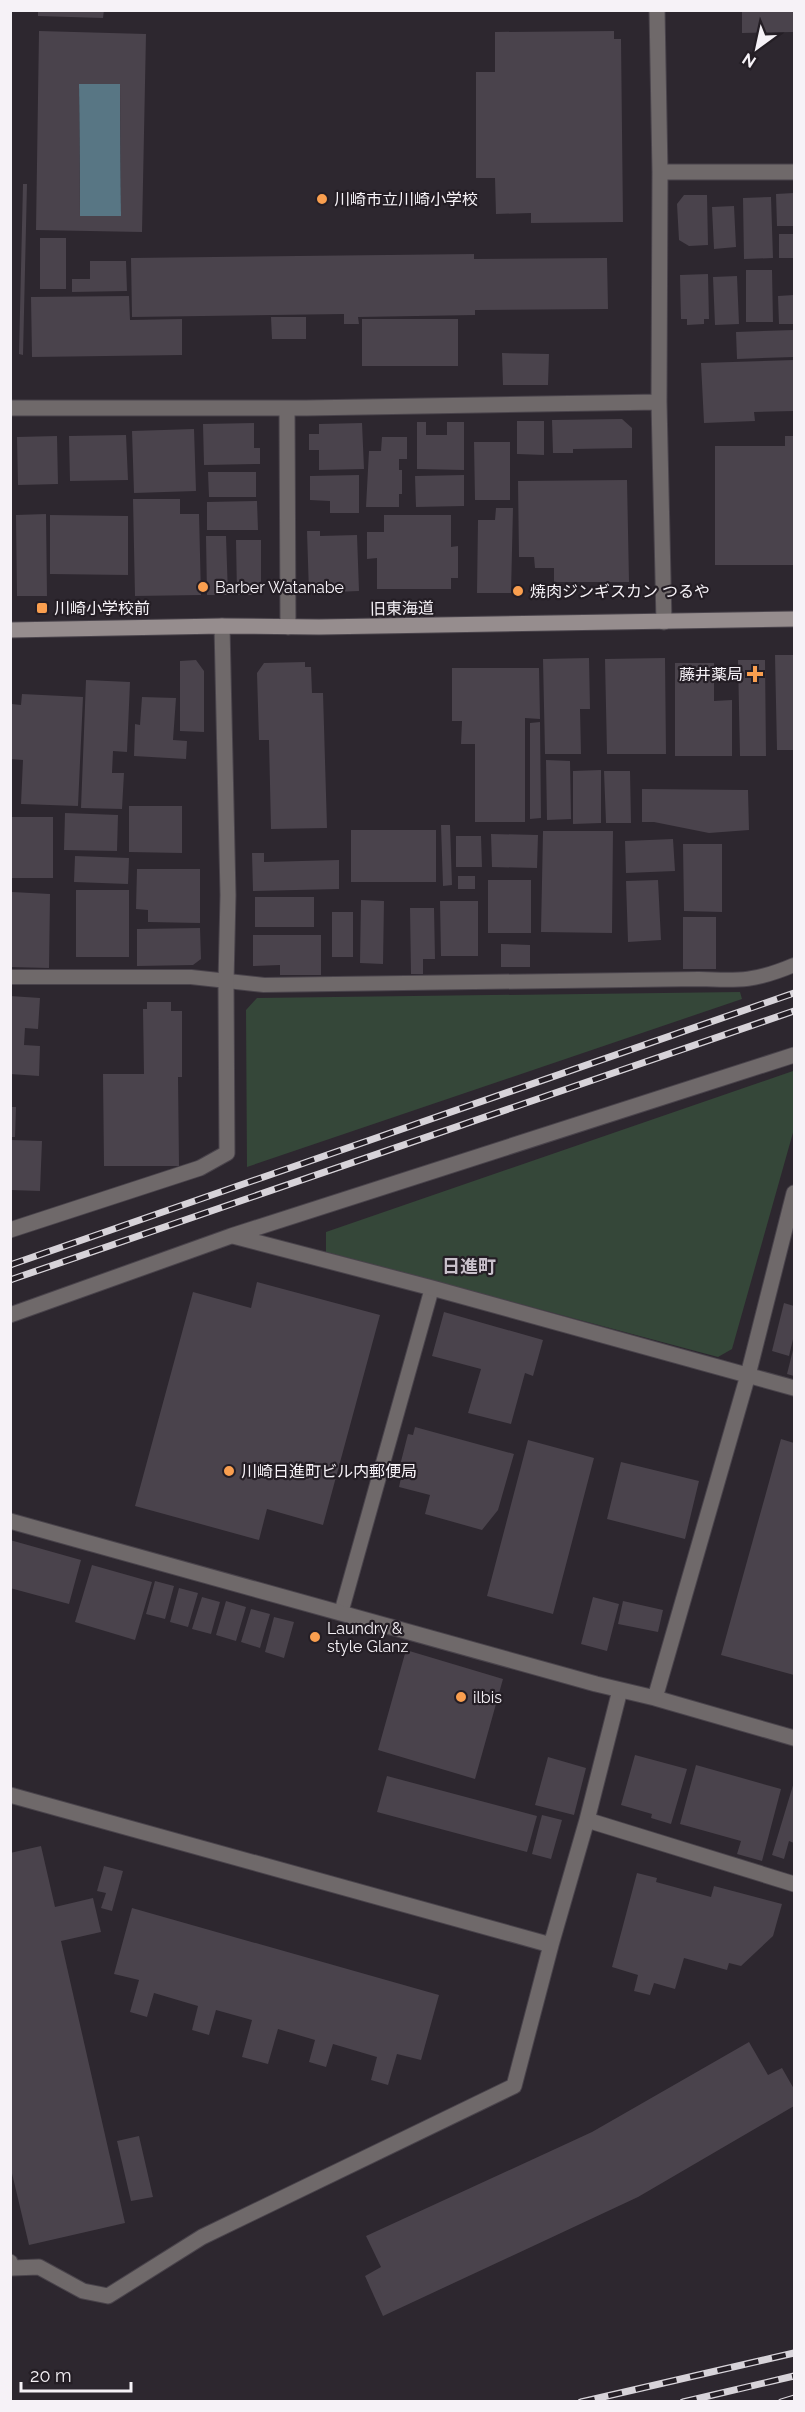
<svg xmlns="http://www.w3.org/2000/svg" width="805" height="2412" font-family="Raleway,'Noto Sans JP',sans-serif">
	<rect width="100%" height="100%" fill="#2d272f"/>
	<path fill="#354739" d="M740,992L742,999L247,1167L246,1010L257,998Z
		M793,1071L794,1129L732,1349L718,1357L326,1252V1232Z"/>
	<path fill="#587684" d="M79,84H120L121,216H80Z"/>
	<path fill="#4a434c" fill-rule="evenodd" d="M38,10H104L103,18L38,16Z
		M742,10H794V32L742,33Z
		M39,31L146,34L142,232L36,230ZM79,84H120L121,216H80Z
		M614,31V39H621L623,222L531,223V213L496,214L495,178H476V72H495V32Z
		M23,184H27L23,355L19,354Z
		M794,193V226H777L776,194Z
		M684,195H707L708,245L689,246L679,240L677,204Z
		M771,197L773,258L744,259L743,198Z
		M734,206L736,247L714,249L712,207Z
		M779,234H794V258H779Z
		M40,238H66V289H40Z
		M474,254V259L607,258L608,309L475,310V315L358,317L359,324H344V314L132,317L131,258Z
		M90,261H126L127,291L72,292V279H90Z
		M746,270H772L773,322H746Z
		M708,274L709,319H704V324L687,325V319H681L680,275Z
		M737,276L739,324L715,325L713,277Z
		M794,295V324H779L778,296Z
		M129,296L130,320L182,319V355L32,357L31,297Z
		M271,317H306V339H272Z
		M362,319H458V366H362Z
		M794,330V357L737,359L736,332Z
		M502,353L549,354L548,385H503Z
		M794,360V411L754,412L755,421L704,423L701,363Z
		M622,419L632,428V448L573,449V453H553L552,420Z
		M517,421H544V455L517,454Z
		M417,422H426V435H447V422H464V470L417,469Z
		M254,423V448H260V464L204,465L203,424Z
		M362,423L364,469L319,470V450H309V434H319V424Z
		M194,429L196,491L134,493L132,431Z
		M126,435L128,480L70,481L69,436Z
		M57,436L58,484L18,485L17,437Z
		M785,436H794V565H715V446H785Z
		M382,437H407V459H399V470H402V494H399V507H366L369,451H381Z
		M474,442H510V500H475Z
		M208,472H256V497H209Z
		M359,475V513H330V501L310,500V476Z
		M464,475V506L416,507L415,476Z
		M627,480L629,582H554V568H535L534,557H519L518,481Z
		M133,499H180V514H199L201,595L135,596Z
		M257,501L258,530H207V502Z
		M496,508H513L511,593H477L478,520H495Z
		M46,514L47,596H17L16,515Z
		M50,515L128,516V575L50,574Z
		M384,515H451V547L458,546V578H451V589H377V558L367,559V532H384Z
		M307,531H320V536L357,535L359,591L309,593Z
		M206,536H226L228,595H207Z
		M236,540H261V585L253,595H237Z
		M775,655H794V750H777Z
		M589,658L590,709H580L581,754H545L543,659Z
		M665,658L666,754H607L605,659Z
		M196,660L204,671V732L180,731V661Z
		M738,660H765L766,756H740Z
		M305,662V667H311L312,693H323L327,828L271,829L269,740H259L257,673L264,663Z
		M675,663H714V701L732,700V756H675Z
		M452,668H539L540,719L525,718V822H475V744H461L462,721H452Z
		M86,680L130,682L127,752L113,751L112,773H124L122,809L81,808Z
		M22,694L83,697L78,806L21,804L23,760L10,759V749L12,704L21,705Z
		M142,697L176,698L173,740L187,741L186,759L134,756L135,724L140,725Z
		M540,722L541,818L530,819V723Z
		M546,760L570,761L571,819L547,820Z
		M601,770V823L573,824V771Z
		M604,771H630L631,823H606Z
		M642,789L748,790L749,830L709,833L654,822H642Z
		M129,806H182V853L129,852Z
		M65,813L118,815L117,851L64,850Z
		M11,817H53V878H11Z
		M441,825H450L452,885L443,886Z
		M351,830H436V882H351Z
		M543,831H613L612,933L541,932Z
		M491,834L538,835L537,868L492,867Z
		M456,836H481L482,867H456Z
		M673,839L675,871L626,873L625,841Z
		M683,844H722V912L684,911Z
		M252,853H264V862L339,860V889L253,891Z
		M75,856L129,858L128,884L74,882Z
		M137,869H200V923L148,922V910L136,909Z
		M458,876H475V889H458Z
		M488,880H531V933H488Z
		M658,880L661,940L628,942L626,881Z
		M76,890H129V957H76Z
		M12,892L50,894L49,968L10,967Z
		M255,897H314V927H255Z
		M361,900L384,901L383,964L360,963Z
		M440,901H478V956H441Z
		M410,908H434L435,959H423V974H411Z
		M332,912H353V957H332Z
		M683,917H716V969H683Z
		M200,928L201,959L193,965L137,966V929Z
		M253,935H321V975H280V965L253,966Z
		M501,944L530,945V967H501Z
		M10,996L40,998L38,1029L25,1028L24,1045L40,1046L39,1076L10,1074Z
		M147,1002H171V1011H182V1077H178L179,1166H104L103,1074H144L143,1009H147Z
		M10,1107H16L15,1137H10Z
		M10,1140L42,1141L40,1191L10,1190Z
		M257,1282L380,1315L323,1525L267,1509L259,1540L135,1506L193,1292L251,1308Z
		M784,1303L794,1306V1335L789,1356L772,1351Z
		M444,1312L543,1340L533,1376L525,1373L511,1424L468,1413L481,1369L432,1356Z
		M794,1346V1376L787,1374Z
		M415,1427L514,1454L498,1510L482,1530L425,1514L430,1495L399,1487L401,1478L397,1477L408,1434L413,1435Z
		M781,1439L794,1443V1675L721,1655Z
		M528,1440L594,1458L553,1614L487,1596Z
		M621,1462L699,1481L685,1539L607,1519Z
		M10,1540L81,1560L69,1604L10,1588Z
		M92,1565L152,1582L135,1640L75,1622Z
		M155,1581L174,1586L165,1619L146,1614Z
		M179,1588L198,1593L188,1627L170,1622Z
		M202,1597L220,1602L211,1634L192,1629Z
		M593,1597L619,1604L607,1651L581,1644Z
		M226,1601L246,1607L236,1641L216,1635Z
		M623,1601L663,1610L658,1632L618,1624Z
		M251,1609L270,1614L260,1648L241,1642Z
		M274,1617L294,1622L284,1658L265,1652Z
		M406,1650L503,1679L475,1779L378,1750Z
		M635,1755L687,1769L671,1824L651,1818L652,1814L621,1805Z
		M548,1757L586,1768L574,1815L535,1805Z
		M696,1765L781,1789L762,1861L737,1854L741,1841L680,1824Z
		M387,1776L537,1816L527,1852L377,1812Z
		M794,1782V1843L789,1841L784,1859L772,1855Z
		M542,1815L562,1820L551,1859L532,1854Z
		M41,1846L55,1907L93,1898L101,1932L61,1941L125,2223L29,2245L10,2165V1853Z
		M104,1866L123,1871L112,1911L101,1908L106,1893L97,1891Z
		M637,1873L657,1878L656,1882L711,1897L714,1886L782,1904L773,1936L741,1966L729,1963L727,1970L684,1958L675,1989L654,1983L650,1995L634,1991L638,1975L612,1967Z
		M132,1908L439,1995L421,2060L397,2054L388,2085L371,2080L377,2057L333,2044L326,2067L309,2062L315,2040L278,2029L268,2064L242,2057L252,2020L216,2010L209,2035L192,2030L198,2006L154,1993L147,2017L130,2012L139,1980L114,1974Z
		M749,2042L768,2075L782,2068L794,2089V2106L638,2197L383,2316L365,2276L381,2267L366,2236L592,2132Z
		M139,2136L153,2197L131,2201L117,2141Z"/>
	<g fill="none" stroke-linecap="round" stroke-linejoin="round">
		<g stroke="#49434b" stroke-width="16">
			<path id="lane" d="M10,977H191L264,985L699,979C741,981 756,981 794,965
				M341,1613L432,1288"/>
		</g>
		<g stroke="#49434b" stroke-width="17">
			<path id="street" d="M657,10L660,172L659,402L664,622
				M660,172H794
				M10,408H306L659,402
				M287,408L288,627
				M10,1230L200,1168L227,1153L226,982L228,895L222,626
				M233,1236L432,1288L794,1388
				M10,1315L231,1236L794,1055
				M10,1521L596,1684L655,1698L794,1738
				M655,1698L748,1375L794,1193
				M10,1795L551,1945L587,1820L620,1690
				M587,1820L794,1884
				M10,2262L12,2268L39,2267L83,2291L108,2296L202,2237L514,2086L551,1945"/>
		</g>
		<g stroke="#49434b" stroke-width="17">
			<path id="secondary" d="M10,630L222,626L319,627L794,619"/>
		</g>
		<use href="#lane" stroke="#6f696a" stroke-width="14"/>
		<use href="#street" stroke="#6f696a" stroke-width="15"/>
		<use href="#secondary" stroke="#968d8e" stroke-width="15"/>
		<g stroke="#d7d3d9" stroke-width="7">
			<path id="rail" d="M10,1265L794,993
				M10,1280L794,1011
				M581,2402L794,2353
				M683,2402L794,2376
				M781,2402L794,2398"/>
		</g>
		<use href="#rail" stroke="#241e25" stroke-width="4.5" stroke-dasharray="14" stroke-linecap="butt"/>
	</g>
	<g fill="#fa9f4f" stroke="#241e25" stroke-width="2">
		<circle cx="322" cy="199" r="6"/>
		<circle cx="203" cy="587" r="6"/>
		<circle cx="518" cy="591" r="6"/>
		<rect x="36" y="602" width="12" height="12" rx="3"/>
		<path d="M752 665h6v6h6v6h-6v6h-6v-6h-6v-6h6z"/>
		<circle cx="229" cy="1471" r="6"/>
		<circle cx="315" cy="1637" r="6"/>
		<circle cx="461" cy="1697" r="6"/>
	</g>
	<g text-anchor="middle" stroke-width="4.5" stroke-linejoin="round" paint-order="stroke">
		<g font-size="16" fill="#f6f2f7" stroke="#241e25" text-anchor="start">
			<text x="334" y="205">川崎市立川崎小学校</text>
			<text x="215" y="593">Barber Watanabe</text>
			<text x="530" y="597">焼肉ジンギスカン つるや</text>
			<text x="54" y="614">川崎小学校前</text>
			<text x="743" y="680" text-anchor="end">藤井薬局</text>
			<text x="241" y="1477">川崎日進町ビル内郵便局</text>
			<text x="327" y="1634">Laundry &amp;<tspan x="327" dy="18">style Glanz</tspan></text>
			<text x="473" y="1703">ilbis</text>
		</g>
		<g font-size="16" fill="#f6f2f7" stroke="#241e25">
			<text transform="translate(402 608) rotate(-1)" y="6">旧東海道</text>
		</g>
		<g font-size="18" font-weight="bold" fill="#c9c1cb" stroke="#241e25">
			<text x="469" y="1273">日進町</text>
		</g>
	</g>
	<rect width="805" height="2412" fill="none" stroke="#f6f2f7" stroke-width="24"/>
	<g transform="translate(757 48) rotate(213)" stroke="#241e25" stroke-width="4.5" paint-order="stroke">
	<path d="M0-4.5L10 22L0 15L-10 22Z" fill="#f6f2f7"/>
	<text y="-9" font-size="16" font-weight="bold" text-anchor="middle" fill="#f6f2f7">N</text>
	</g>
	<path d="M21 2382v9h110v-9" fill="none" stroke="#f6f2f7" stroke-width="3"/>
	<text x="30" y="2382" font-size="18" fill="#f6f2f7" stroke="#241e25" stroke-width="4.5" paint-order="stroke">20 m</text>
</svg>
